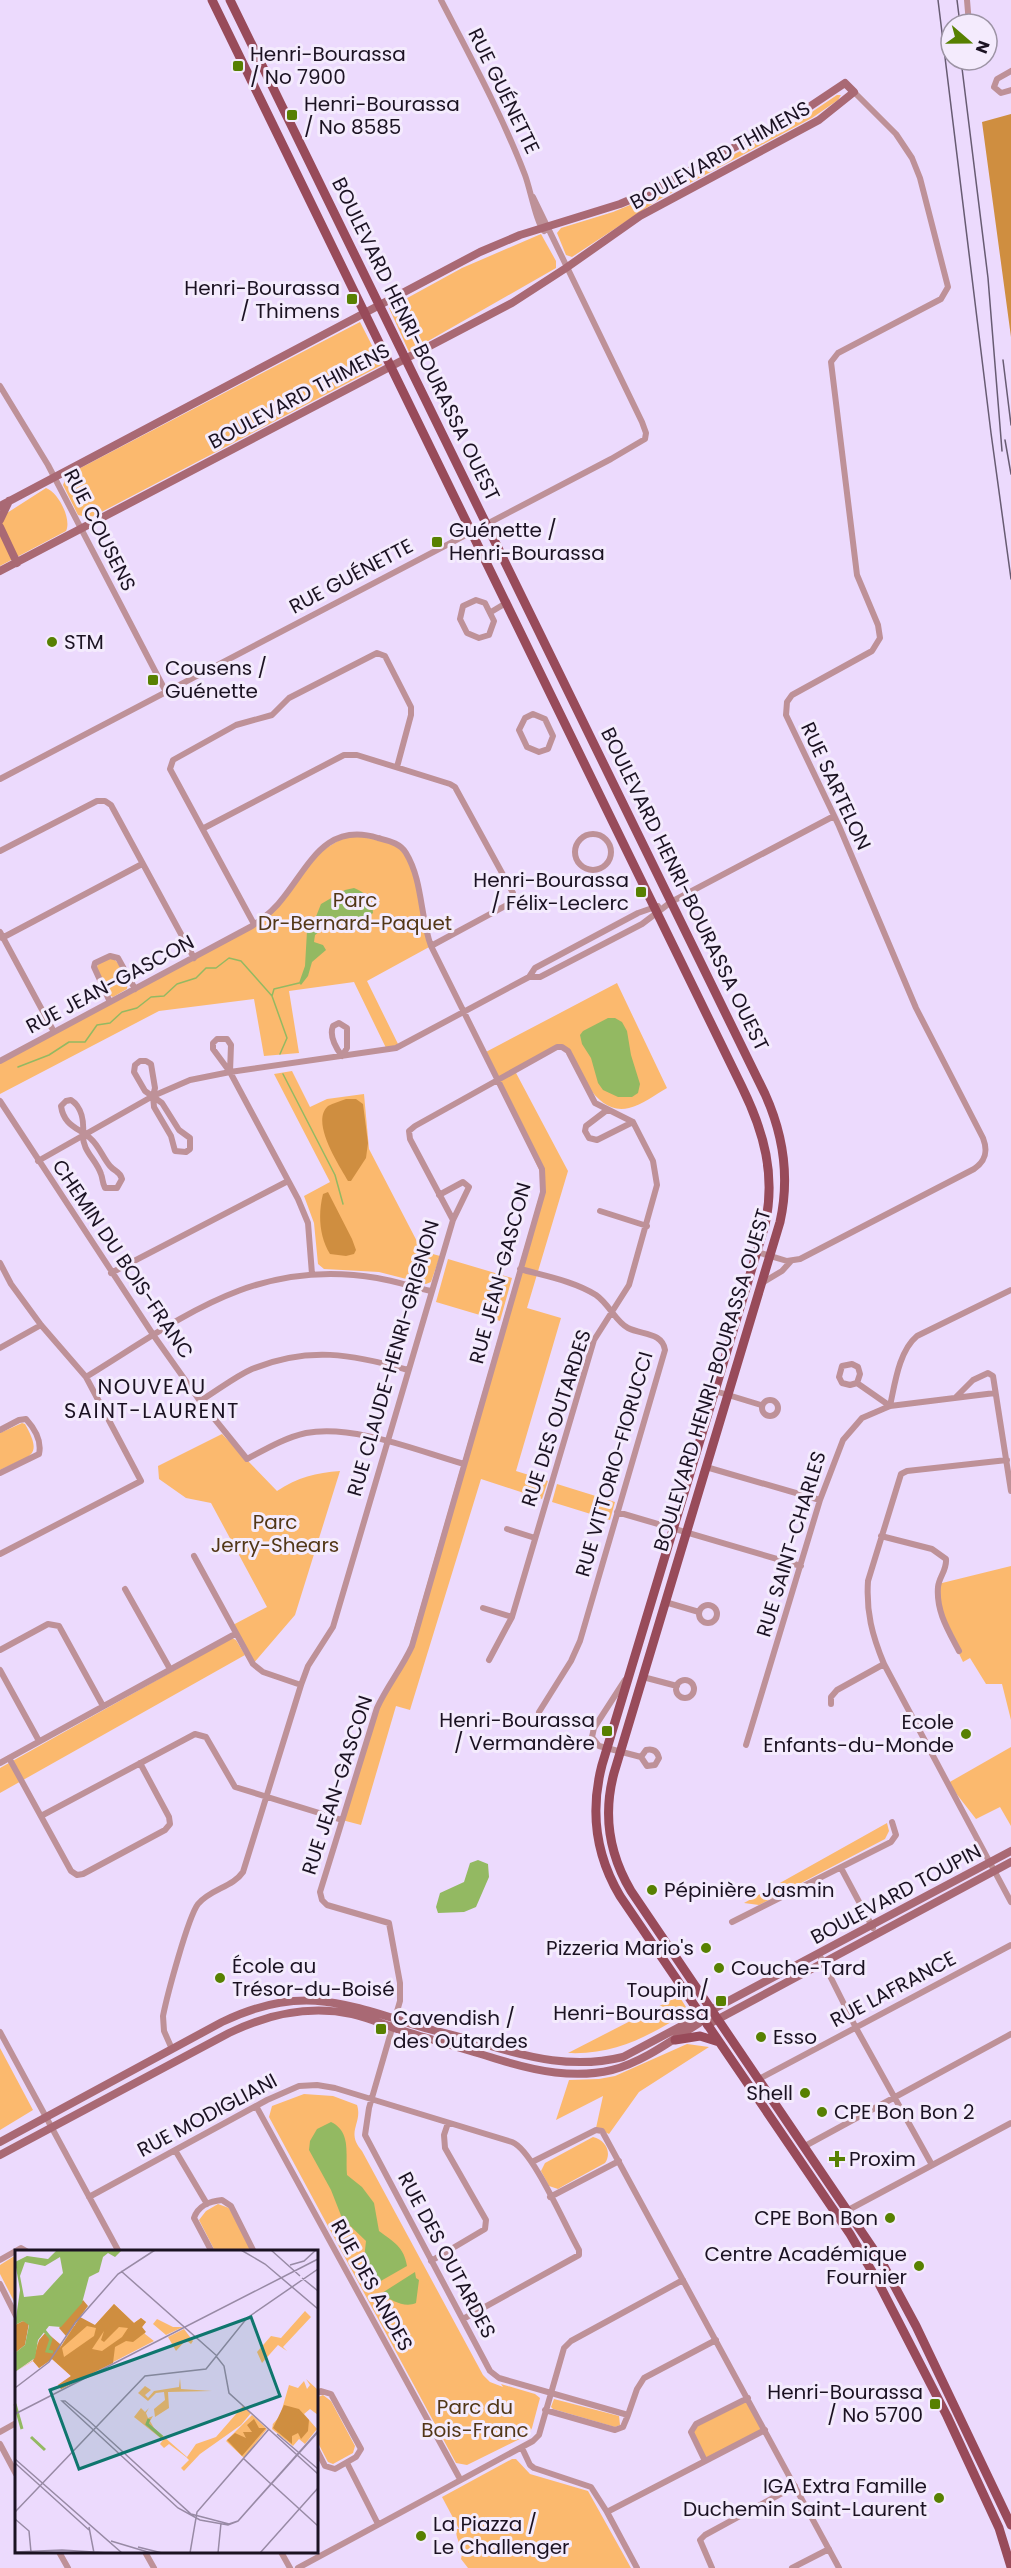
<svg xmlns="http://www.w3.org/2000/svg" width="1011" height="2568" font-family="Poppins,sans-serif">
	<rect width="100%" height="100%" fill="#ecdafd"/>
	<path fill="#fbb96e" d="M837,95H841L838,100L812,118L660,199L572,257L566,255L557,233L561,228L613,212L666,190L803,118Z
		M541,234L556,261V268L409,352L389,308L462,268Z
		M360,322L382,365L90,518L78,515L63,485L67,475Z
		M46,488C58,492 72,519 66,531L0,566V513H7Z
		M349,834L396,844L410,862L431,946L367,981L399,1046L387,1050L354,982L289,991L299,1053L264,1056L254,999L159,1011L0,1094V1061L242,932L269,913L312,857Z
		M109,959H114C121,966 129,979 127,989L113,997L109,995L96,970L98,964Z
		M617,983L667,1088C656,1094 642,1105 629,1108C597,1116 581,1073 568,1051L562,1047L515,1071L568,1171L527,1308L561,1318L516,1471L548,1481L542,1499L481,1479L410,1710L396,1706L361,1825L342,1820L377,1708L404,1664L544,1180L484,1053Z
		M292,1071L310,1107L327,1099L364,1094L369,1149L422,1251L440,1256L431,1282L426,1284L379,1272L324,1269L318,1264L314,1223L304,1196L330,1182L274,1074Z
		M448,1259L512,1278L500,1321L436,1302Z
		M22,1423L25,1424C44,1458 30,1455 0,1470V1433Z
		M222,1434L277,1491C298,1477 316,1473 340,1471L295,1615L253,1664L231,1626L267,1607L211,1503L186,1498L159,1479L158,1466Z
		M557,1484L615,1502L610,1520L552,1502Z
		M1011,1566V1720L1002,1684H986L970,1658L963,1662L942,1618L938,1584Z
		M232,1638L236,1640L245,1655L0,1793V1768Z
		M1011,1747V1826L1000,1807L976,1819L948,1783Z
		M887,1823L889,1831L885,1839L759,1905L744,1903Z
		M679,1996L686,2007L685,2014C646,2037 615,2055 568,2053Z
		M687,2044L709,2047L639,2092L609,2134L596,2128L603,2096L556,2120L569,2080L599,2079L615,2076Z
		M0,2048L33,2110L0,2130Z
		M304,2094L333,2096L357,2105C363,2123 345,2132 362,2151L483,2375L490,2382L503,2387L501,2384L535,2394L540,2398L532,2428L528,2435L467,2465L456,2463L269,2117L272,2106Z
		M593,2137C606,2140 612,2153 605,2163L563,2186L558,2189L549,2186L541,2171L545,2163Z
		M218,2204L229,2208L249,2245V2251H215L199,2220L206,2211Z
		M16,2255V2305L0,2274V2265Z
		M323,2395L331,2401L355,2446L353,2453L333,2464L328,2462L317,2441L316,2398Z
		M748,2398L765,2430L705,2461L691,2432L696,2424Z
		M554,2399L619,2416L620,2425L615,2427L553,2409L551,2407Z
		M512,2459H516L530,2474L588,2491L631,2568H468L461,2559L462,2554L458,2552C463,2543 454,2539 457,2529H459L442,2497Z"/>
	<path fill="#cf8e40" d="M1011,114V337L982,122Z
		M346,1099H356L363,1104L368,1143L366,1158L351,1181H348C339,1165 310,1122 328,1106C333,1103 341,1101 346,1099Z
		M328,1192L352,1239L356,1250L354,1254L346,1256L330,1254C319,1236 318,1214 323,1194Z"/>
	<path fill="#93b962" d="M354,888C365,892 373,900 373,913L368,917L367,922L361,926L333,921L315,935L314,942L323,945L326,950L312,962L308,976L301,985L299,983L305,966L307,931L315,919L321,904L345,890Z
		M608,1018H615L622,1022L627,1031L631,1055L640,1084L638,1093L632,1097H618L603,1090L598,1083L591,1058L582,1044L580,1035L583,1031Z
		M478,1860L488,1864L489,1877L476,1907L464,1912L438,1913L436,1907L440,1893L464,1882L470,1863Z
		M331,2122C352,2132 345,2155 347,2175L362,2187L374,2203L379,2231C394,2242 404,2247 407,2266L379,2282L375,2281L364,2259L366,2241L342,2218L331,2190L309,2150L310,2141L317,2129Z
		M415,2272L416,2278L419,2280L416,2303C405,2308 391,2301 382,2293Z"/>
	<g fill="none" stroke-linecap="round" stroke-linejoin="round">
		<path stroke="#93b962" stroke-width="1.5" d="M280,1054L287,1038L272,996L274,989L299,983
			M18,1067L49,1055L69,1042H85L97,1025L110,1023L122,1012L137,1008L151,997L164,996L177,984L196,978L206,968H216L229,958L241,961L272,996
			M283,1074L335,1175L343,1204"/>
		<path stroke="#be9198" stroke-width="6" d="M441,0C471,58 502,115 525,175C530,188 537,225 544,231
			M967,0L969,24
			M1011,71L997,79L994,87L1001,93L1011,90
			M0,386L48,465L166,692
			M476,600L485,603L494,621L489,635L479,638L467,633L460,619L463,606Z
			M491,612L506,603
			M533,714L545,719L553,736L548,749L539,752L527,747L519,730L525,718Z
			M0,779L611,459L645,439L646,433L642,422L533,197
			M204,828L344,755H357L450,784L455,787L513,893V899L509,904L431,946
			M575 852a18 18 0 1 1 36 0a18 18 0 1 1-36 0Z
			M0,851L97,801H105L111,805L194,958
			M254,924L170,769L173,760L236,725L272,715L289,698L377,653L385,656L411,707V715L397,767
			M0,932L54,1032
			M2,938L142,864
			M529,977L535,968L638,913L658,906
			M110,1002L94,967L95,963L110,956L118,958L135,989
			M339,1023L347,1028V1048L342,1056C336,1048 329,1036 333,1026Z
			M0,1061L252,926C264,918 275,909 283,898C310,864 326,822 378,838C389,841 400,843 406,853C423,881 420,917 431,946L542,1169L543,1192L412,1646C402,1668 387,1686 377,1708L320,1892L322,1900L327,1905L389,1923L400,1983V2001L369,2108L365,2135L490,2371L499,2378L628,2415L623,2427L615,2430L545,2410
			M230,1072L231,1045L227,1039H217L213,1043V1049L230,1072L298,1199L308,1223L312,1274
			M153,1096L154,1107L171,1136L175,1151L186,1152L190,1149V1138L179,1130L162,1103L145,1091L134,1072L135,1065L140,1061H146L151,1064L155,1088L153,1096
			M0,1101L154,1336L200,1401L247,1459C266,1449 284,1438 306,1433C354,1424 418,1451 464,1464
			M607,1110L586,1126L585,1131L589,1138L597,1140L633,1122
			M83,1134C82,1151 96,1159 101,1174C103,1179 102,1182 105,1188H117L122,1179C120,1171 115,1172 110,1166C103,1158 99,1146 91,1139C80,1128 64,1127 61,1106L66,1101L71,1100C82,1107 84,1122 83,1134
			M38,1161L153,1096L190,1080L230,1072L396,1048L529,977H540L642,924L671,902L834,816
			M439,1195L463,1182L469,1187L453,1220
			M600,1211L647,1226
			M757,1252L787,1261L800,1259L974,1169C986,1161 988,1151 983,1138L916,1008L839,826L786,715L787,702L792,695L872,651L880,638L878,625L857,575L831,362L838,353L941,299L948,287L920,178L912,158L896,134L854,92
			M0,1263L11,1284L41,1325L86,1377L141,1481L0,1554
			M520,1269C545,1276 574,1281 596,1295C609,1304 616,1322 628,1328C642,1335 662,1332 665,1350L580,1641L571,1661L539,1712
			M111,1273L288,1181
			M762,1283L782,1271L791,1261
			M0,1348L41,1325
			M86,1377C182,1318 256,1257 377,1278C395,1281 413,1287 431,1291
			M857,1383L860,1374L858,1367L852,1364L842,1366L839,1377L842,1383L850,1385L857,1383L890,1406C895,1383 899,1351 917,1336L1011,1290
			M715,1391L761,1405
			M956,1397L973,1380L988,1373L993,1376L1011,1491
			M762 1408a8 8 0 1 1 16 0a8 8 0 1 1-16 0Z
			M200,1401C217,1391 234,1377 252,1369C308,1346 352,1354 408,1370
			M0,1430L19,1420L26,1419C35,1429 42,1441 39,1454L0,1473
			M1007,1460L907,1471L901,1474L868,1581C866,1612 872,1635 884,1664L1011,1902
			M706,1467L820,1500
			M617,1512L801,1566
			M507,1529L535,1538
			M881,1536L932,1549L946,1559C947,1570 939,1577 938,1587C936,1611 948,1630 959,1651
			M194,1556L253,1664L263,1672L301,1685
			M125,1589L170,1669
			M665,1602L699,1612
			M699 1614a9 9 0 1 1 18 0a9 9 0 1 1-18 0Z
			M483,1608L512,1617
			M0,1650L48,1624L59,1626L103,1706
			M0,1670L39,1741
			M643,1677L677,1686
			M625,1680L594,1728L592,1737L599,1746L641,1757L647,1766L655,1765L659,1758C657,1751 653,1748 646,1750L641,1757
			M676 1689a9 9 0 1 1 18 0a9 9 0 1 1-18 0Z
			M831,1704V1697L837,1690L884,1664
			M746,1745L820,1500L843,1440L862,1418L890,1406L995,1393
			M9,1758L71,1871L77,1875L83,1874L165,1830L170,1824L169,1817L140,1763
			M0,1763L235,1634
			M41,1816L195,1734L206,1737L235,1787L342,1820
			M841,1868L873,1928
			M732,1922L891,1842L896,1835L892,1822
			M819,1954L856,2028L932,2165
			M0,2032L119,2252
			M172,2049L164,2031L163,2016C167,1996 188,1917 198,1904C210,1889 233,1887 243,1872L301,1685L308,1666L333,1627L453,1220L410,1139L409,1131L415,1126L557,1047H562L568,1051L595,1103L633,1122L653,1161L657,1185L629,1285L594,1340L512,1617L489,1660
			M759,2079L1011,1945
			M256,2106L460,2479
			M805,2146L1011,2034
			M175,2150L207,2204
			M532,2162L596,2130L602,2131L839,2568
			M89,2197L267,2100L299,2086L317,2085L335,2088L512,2142C533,2150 566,2228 579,2250V2255L463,2319
			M550,2197L619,2161
			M837,2216L1011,2123
			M212,2252L194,2218C198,2206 210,2201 222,2200L231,2206L254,2252
			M0,2260L21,2248L28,2252
			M431,2261L485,2229L486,2220L445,2148L444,2135L448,2123
			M0,2284L16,2316
			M316,2393L321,2391L331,2394L361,2449L356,2457L335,2469L325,2466L316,2448
			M628,2415L637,2389L644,2378L716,2340
			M0,2432L16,2423
			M0,2444L16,2474
			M522,2448L530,2465L534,2468L591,2487L607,2512L637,2568
			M705,2461L691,2432L696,2424L748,2398
			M347,2463L378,2524
			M607,2512L765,2430
			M59,2552L68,2568
			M145,2552L154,2568
			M281,2552L290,2568
			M298,2568L533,2441L539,2435L564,2348L571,2341L683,2280
			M712,2568L700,2540L705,2535L795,2486
			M792,2568L829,2549"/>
		<path stroke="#a96974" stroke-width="8" d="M0,506L480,252L520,235L620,204L651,191L800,113L845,83L854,92L819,120L640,216L566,268L512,303L0,571
			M0,520L9,501
			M0,527L17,563
			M707,2025L1011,1862
			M0,2142L222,2022C294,1987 337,2000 408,2023C433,2031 459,2036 484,2044C530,2058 574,2069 623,2057L1011,1851
			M0,2155L229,2033C268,2014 309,2005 352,2014C370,2018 387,2026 404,2031C436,2041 468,2050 500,2060C536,2071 574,2079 612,2070C643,2062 672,2040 699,2023"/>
		<path stroke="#984b5a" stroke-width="9" d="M212,0L742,1087C764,1132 776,1175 765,1225L602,1765C590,1811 595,1854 620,1896L850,2234L877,2280L947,2416L999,2528L1011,2567
			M230,0L765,1094C784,1136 790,1177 780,1222L614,1773C603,1814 609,1854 631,1891L880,2259L916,2326L1011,2525
			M675,2040L700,2036L719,2042"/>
		<path stroke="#675b72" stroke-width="1.5" d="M938,0L991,433L1011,579
			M957,0L960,24
			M961,60L988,278L1002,451
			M1003,360L1011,425
			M1005,440L1011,474"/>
	</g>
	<g fill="#578001" stroke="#f4ebfd" stroke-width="2">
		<rect x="232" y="60" width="12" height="12" rx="3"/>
		<rect x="286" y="109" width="12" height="12" rx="3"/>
		<rect x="346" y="293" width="12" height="12" rx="3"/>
		<rect x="431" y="536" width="12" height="12" rx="3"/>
		<circle cx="52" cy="642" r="6"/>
		<rect x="147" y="674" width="12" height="12" rx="3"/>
		<rect x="635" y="886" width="12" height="12" rx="3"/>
		<rect x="601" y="1725" width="12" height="12" rx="3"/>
		<circle cx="966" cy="1734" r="6"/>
		<circle cx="652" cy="1890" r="6"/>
		<circle cx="706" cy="1948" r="6"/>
		<circle cx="719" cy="1968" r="6"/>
		<circle cx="220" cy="1978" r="6"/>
		<rect x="715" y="1995" width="12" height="12" rx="3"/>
		<rect x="375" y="2023" width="12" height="12" rx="3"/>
		<circle cx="761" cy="2037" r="6"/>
		<circle cx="805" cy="2093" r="6"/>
		<circle cx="822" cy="2112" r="6"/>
		<path d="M834 2150h6v6h6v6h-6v6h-6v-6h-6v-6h6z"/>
		<circle cx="890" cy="2218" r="6"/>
		<circle cx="919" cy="2266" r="6"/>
		<rect x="929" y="2398" width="12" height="12" rx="3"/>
		<circle cx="939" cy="2498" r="6"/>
		<circle cx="421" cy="2536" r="6"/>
	</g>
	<g text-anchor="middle" stroke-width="6" stroke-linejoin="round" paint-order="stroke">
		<g font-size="20" fill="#1b1222" stroke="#f4ebfd" text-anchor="start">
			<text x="250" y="61">Henri-Bourassa<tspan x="250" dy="23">/ No 7900</tspan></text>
			<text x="304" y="111">Henri-Bourassa<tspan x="304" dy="23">/ No 8585</tspan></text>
			<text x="340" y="295" text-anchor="end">Henri-Bourassa<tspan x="340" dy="23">/ Thimens</tspan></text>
			<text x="449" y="537">Guénette /<tspan x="449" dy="23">Henri-Bourassa</tspan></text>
			<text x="64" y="649">STM</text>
			<text x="165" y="675">Cousens /<tspan x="165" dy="23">Guénette</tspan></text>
			<text x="629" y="887" text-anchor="end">Henri-Bourassa<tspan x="629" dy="23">/ Félix-Leclerc</tspan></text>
			<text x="595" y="1727" text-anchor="end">Henri-Bourassa<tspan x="595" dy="23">/ Vermandère</tspan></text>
			<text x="954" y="1729" text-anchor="end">Ecole<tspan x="954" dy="23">Enfants-du-Monde</tspan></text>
			<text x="664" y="1897">Pépinière Jasmin</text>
			<text x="694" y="1955" text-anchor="end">Pizzeria Mario's</text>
			<text x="232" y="1973">École au<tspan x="232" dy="23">Trésor-du-Boisé</tspan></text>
			<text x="731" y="1975">Couche-Tard</text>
			<text x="709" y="1997" text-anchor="end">Toupin /<tspan x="709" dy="23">Henri-Bourassa</tspan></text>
			<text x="393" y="2025">Cavendish /<tspan x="393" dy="23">des Outardes</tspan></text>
			<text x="773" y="2044">Esso</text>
			<text x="793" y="2100" text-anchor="end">Shell</text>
			<text x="834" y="2119">CPE Bon Bon 2</text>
			<text x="849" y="2166">Proxim</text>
			<text x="878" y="2225" text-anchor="end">CPE Bon Bon</text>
			<text x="907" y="2261" text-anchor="end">Centre Académique<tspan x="907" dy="23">Fournier</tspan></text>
			<text x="923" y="2399" text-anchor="end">Henri-Bourassa<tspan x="923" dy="23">/ No 5700</tspan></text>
			<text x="927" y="2493" text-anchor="end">IGA Extra Famille<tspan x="927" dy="23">Duchemin Saint-Laurent</tspan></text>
			<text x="433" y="2531">La Piazza /<tspan x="433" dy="23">Le Challenger</tspan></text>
		</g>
		<g font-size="20" fill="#1b1222" stroke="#f4ebfd">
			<text transform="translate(504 91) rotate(64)" y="7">RUE GUÉNETTE</text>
			<text transform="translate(720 155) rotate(-29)" y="7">BOULEVARD THIMENS</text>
			<text transform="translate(416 339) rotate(64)" y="7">BOULEVARD HENRI-BOURASSA OUEST</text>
			<text transform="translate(299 396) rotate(-28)" y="7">BOULEVARD THIMENS</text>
			<text transform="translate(100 530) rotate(63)" y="7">RUE COUSENS</text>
			<text transform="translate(351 576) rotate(-28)" y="7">RUE GUÉNETTE</text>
			<text transform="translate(836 786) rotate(65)" y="7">RUE SARTELON</text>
			<text transform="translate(685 889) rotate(64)" y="7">BOULEVARD HENRI-BOURASSA OUEST</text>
			<text transform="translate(110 984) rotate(-28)" y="7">RUE JEAN-GASCON</text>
			<text transform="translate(123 1259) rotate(56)" y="7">CHEMIN DU BOIS-FRANC</text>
			<text transform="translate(500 1273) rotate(-75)" y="7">RUE JEAN-GASCON</text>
			<text transform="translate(393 1358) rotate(-74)" y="7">RUE CLAUDE-HENRI-GRIGNON</text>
			<text transform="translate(712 1380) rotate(-73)" y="7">BOULEVARD HENRI-BOURASSA OUEST</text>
			<text transform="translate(556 1418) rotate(-72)" y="7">RUE DES OUTARDES</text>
			<text transform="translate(614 1464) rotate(-74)" y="7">RUE VITTORIO-FIORUCCI</text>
			<text transform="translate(791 1544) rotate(-73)" y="7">RUE SAINT-CHARLES</text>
			<text transform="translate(337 1785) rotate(-72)" y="7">RUE JEAN-GASCON</text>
			<text transform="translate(896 1894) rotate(-28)" y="7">BOULEVARD TOUPIN</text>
			<text transform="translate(893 1989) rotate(-28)" y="7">RUE LAFRANCE</text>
			<text transform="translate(207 2115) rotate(-28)" y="7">RUE MODIGLIANI</text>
			<text transform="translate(447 2255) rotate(62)" y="7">RUE DES OUTARDES</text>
			<text transform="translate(372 2285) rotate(61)" y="7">RUE DES ANDES</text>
		</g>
		<g font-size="20" fill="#523717" stroke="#f4ebfd">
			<text x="355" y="907">Parc<tspan x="355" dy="23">Dr-Bernard-Paquet</tspan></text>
			<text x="275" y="1529">Parc<tspan x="275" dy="23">Jerry-Shears</tspan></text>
			<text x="475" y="2414">Parc du<tspan x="475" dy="23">Bois-Franc</tspan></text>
		</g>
		<g font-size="21" letter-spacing="1.5" fill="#1b1222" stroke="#f4ebfd">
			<text x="152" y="1394">NOUVEAU<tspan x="152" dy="24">SAINT-LAURENT</tspan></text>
		</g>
	</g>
	<g transform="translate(15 2250)">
		<rect width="303" height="303" fill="#ecdafd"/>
		<path d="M99,54L119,73L126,68L131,72L127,77L130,84L139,91L46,139L43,135L56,126L37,109L24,118L18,111L0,122L20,109L22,95L31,82L46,95L45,98L58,76L80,75ZM290,61L296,67L268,97L272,101L263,95L247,113L242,102L256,86L266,88ZM142,69L158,77H168L151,85L138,74ZM169,79L178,91L176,94L171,90L161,101L153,87ZM165,128L166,139L197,141L153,142L154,158L140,167L139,159L150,150L149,142L141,143L133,151L123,143L130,136L136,140L130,145L133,148L139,141L164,137ZM291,129L303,140V165L295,159L289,164L302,179L290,194L284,189L278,196L257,179L258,174L256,176L265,166L274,135L283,138L289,131L292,139L295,135ZM228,156L236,163L226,175L185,204L169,221L166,218L174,210L171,207L154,194L149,198L145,194L148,190L119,167L126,158L130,162L134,158L131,163L133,168L138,166L135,171L139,178L172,207L181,194L201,187ZM237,165L252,179L229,208L211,191Z" fill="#fbb96e"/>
		<path d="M68,50L73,56L51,86L44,78ZM99,54L119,73L126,68L131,72L127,77L131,82L118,92L111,91L100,97L98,113L46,139L43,135L56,126L37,109L24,118L18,111L24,90L31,82L46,95L45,98L65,67L80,75ZM72,76L81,78L79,86L49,107L47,98ZM104,77L113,78L107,87L87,101L77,99L89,81L86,90L89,92ZM8,71L14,73L10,95L0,103V75ZM269,155L284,159L294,170L293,181L286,189L283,183L277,186V194L258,178ZM239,169L244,178H251L227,206L212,190L220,183L231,188L228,182H237L232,175Z" fill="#cf8e40" fill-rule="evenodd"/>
		<path d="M42,0H107L100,7L93,3L88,7L84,22L74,27L67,53L46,77L34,76L23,90L20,108L0,122V103L10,95L14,75L8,71L0,75L5,40L0,12L12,6L33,9ZM45,7L48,23L37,35L28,45L9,47L5,26L10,12L30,16Z" fill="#93b962" fill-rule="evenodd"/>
		<path fill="none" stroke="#93b962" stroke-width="3" d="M29,80L36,89L32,101L38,102M0,154L7,179M134,169L132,174L147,187M16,187L30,200"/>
		<path fill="none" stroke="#988aa5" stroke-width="1.5" d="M226,0L250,14L303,59M256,0L285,26M275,15L289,11L301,0M106,21L202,106M287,28L303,41M201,106L209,116L214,143L303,224M0,138L34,112L60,73L103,24L140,0M0,164L303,9M303,181L223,271L214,274L176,264L73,170L50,151H47L163,258L185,270L213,275L223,271L303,182M262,184L303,219M0,209L107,303M229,209L256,234M0,213L74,280M257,234L303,276M0,262L130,126L191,119L232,68L303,19M0,269L14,281L16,302M74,277L79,303M96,291L136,303M123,297L147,303M0,302L47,300L94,303M175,303L182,262L254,179M203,303L206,273M245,303L303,238"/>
		<path fill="#0f766e" fill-opacity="0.15" stroke="#0f766e" stroke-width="3" d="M236,67L265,146L64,219L35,140Z"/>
		<rect width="303" height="303" fill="none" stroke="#1b1222" stroke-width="3"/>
	</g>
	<g transform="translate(969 42) rotate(110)"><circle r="28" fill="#f4ebfd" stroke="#9d94a5" stroke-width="1.5"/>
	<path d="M0-4.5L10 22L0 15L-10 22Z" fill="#578001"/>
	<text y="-9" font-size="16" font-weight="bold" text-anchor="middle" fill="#1b1222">N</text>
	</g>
</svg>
